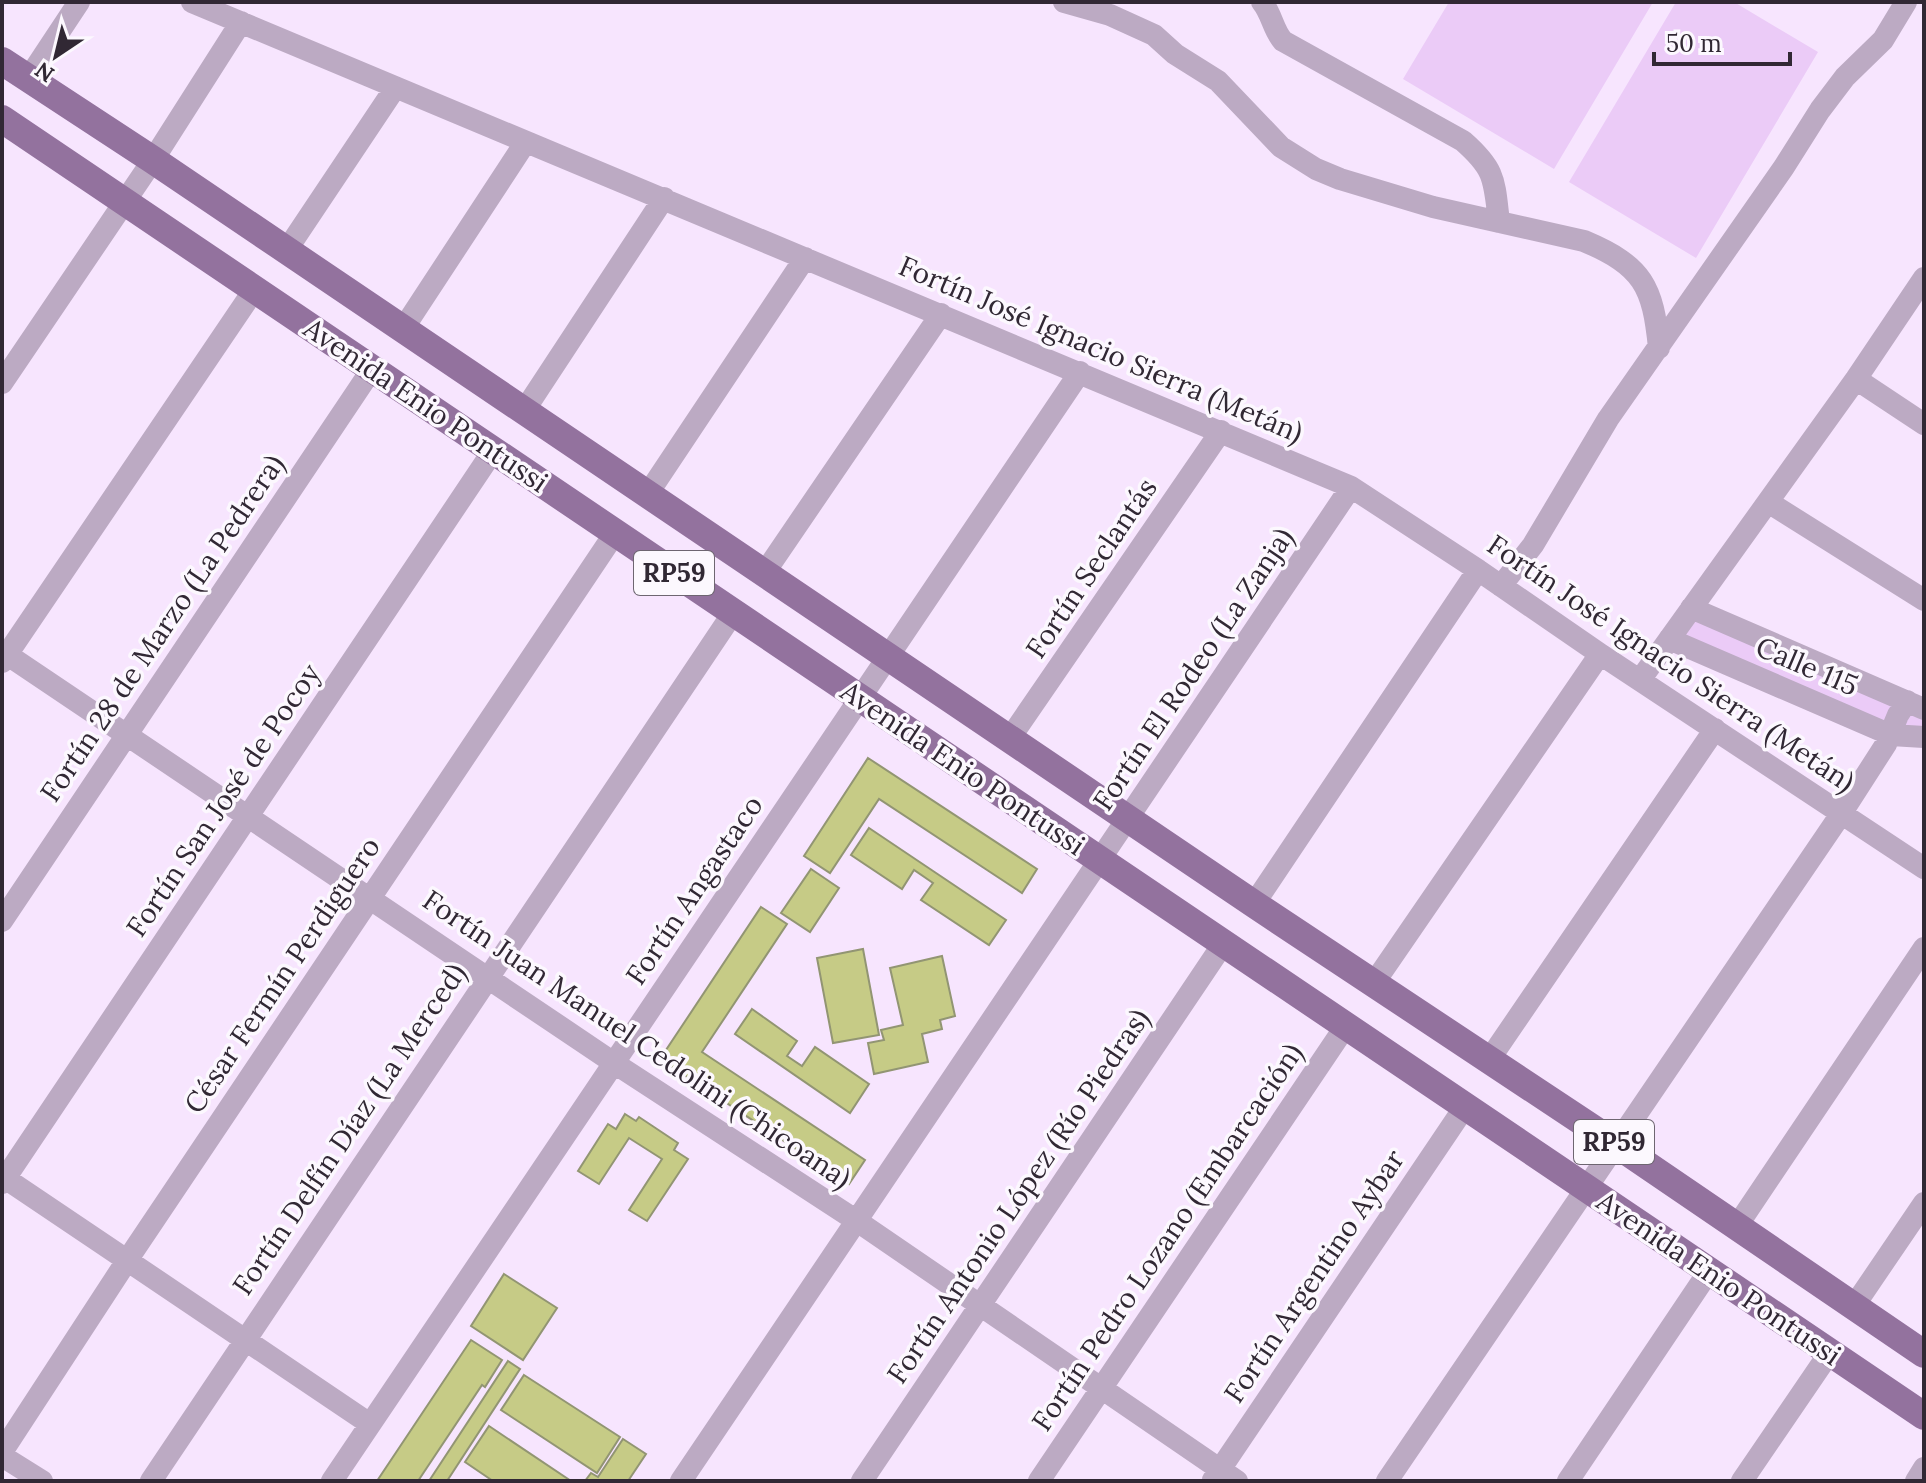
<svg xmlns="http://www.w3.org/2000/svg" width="1926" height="1483" font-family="Lora,serif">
	<rect width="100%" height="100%" fill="#f7e5fe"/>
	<path fill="#ebcbf7" d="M1449,2H1653L1554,169L1403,79Z
		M1676,2H1734L1818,52L1696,258L1569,182Z
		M1691,608L1924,709V737L1671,637Z"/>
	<path fill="#c6cb86" stroke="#929573" stroke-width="2" d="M868,758L1037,869L1022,893L879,799L830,873L804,856Z
		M869,828L1006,920L989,945L921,900L933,883L914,870L902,889L851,855Z
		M811,869L839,888L810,932L781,913Z
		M761,907L787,924L702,1052L865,1160L849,1184L660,1059Z
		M863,949L879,1035L833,1043L817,958Z
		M942,956L955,1016L940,1020L942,1029L922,1034L928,1062L874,1074L868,1043L884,1040L881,1030L903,1025L890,968Z
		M752,1009L797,1041L787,1056L802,1066L815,1047L869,1084L850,1113L735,1034Z
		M625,1114L636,1121L639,1117L678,1143L674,1150L688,1159L647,1221L629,1210L662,1159L629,1138L599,1184L578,1171L608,1124L616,1129Z
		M504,1274L557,1308L523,1360L471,1326Z
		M471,1340L502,1360L485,1387L482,1385L418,1481H377Z
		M508,1361L520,1369L447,1481H429Z
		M524,1375L620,1437L597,1473L501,1410Z
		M489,1426L571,1481H493L465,1462Z
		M623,1439L646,1454L628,1481H585L591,1473L598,1477Z"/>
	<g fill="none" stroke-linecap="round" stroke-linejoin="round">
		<path stroke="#bcaac3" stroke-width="22" d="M192,2L1351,487L1478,570L1600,654L1924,868
			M1064,2L1110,15L1154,35L1175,54L1218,81L1281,147L1316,169L1340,179L1433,207L1584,241C1643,266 1653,286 1659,348
			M1262,2C1272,14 1273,30 1283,41L1463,141C1496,170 1494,180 1499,222
			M28,79L79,2
			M286,251L395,88
			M403,329L525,143
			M1856,379L1924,424
			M2,383L153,160L241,22
			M524,411L664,198
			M647,495L805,258
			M1768,502L1924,600
			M765,572L941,314
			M1501,586L1533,545L1608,419L1784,167L1820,110L1845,77L1883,40L1906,2
			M1691,608L1924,709
			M1669,639L1891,735L1924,737
			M2,651L614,1063L857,1221L1237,1481
			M2,662L254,290
			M1640,680L1856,379L1924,278
			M1010,738L1221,431
			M1254,904L1478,570
			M2,921L372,369
			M1374,983L1600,654
			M1489,1060L1715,729
			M2,1176L370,1424
			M2,1183L493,451
			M1737,1226L1924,948
			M1854,1306L1924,1203
			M2,1452L126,1262L615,533
			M2,1456L42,1481
			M1213,1480L1466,1105
			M151,1481L733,613
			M332,1481L1080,372
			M681,1481L1351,487
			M862,1481L1223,944
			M1039,1481L1345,1027
			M1387,1481L1841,814L1886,744L1898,715L1907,701
			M1568,1481L1709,1271
			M1742,1481L1830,1352
			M1916,1481L1924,1468"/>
		<path stroke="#93729e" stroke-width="28" d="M2,61L153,160L1254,904L1616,1144L1924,1354
			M2,119L1924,1416"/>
	</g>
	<g text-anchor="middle" stroke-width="7" stroke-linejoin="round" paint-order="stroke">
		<g fill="#fcf8fe" stroke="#6e6671" stroke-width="2">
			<rect x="634" y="551" width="80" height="44" rx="6"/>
			<rect x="1574" y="1120" width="80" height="44" rx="6"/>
		</g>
		<g font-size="26" font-weight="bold" fill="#312834">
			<text x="674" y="582">RP59</text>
			<text x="1614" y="1151">RP59</text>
		</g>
		<g font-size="28" fill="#312834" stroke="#fcf8fe">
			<text transform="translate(1101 349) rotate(23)" y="10">Fortín José Ignacio Sierra (Metán)</text>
			<text transform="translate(426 405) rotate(34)" y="10">Avenida Enio Pontussi</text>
			<text transform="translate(1091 568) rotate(-56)" y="10">Fortín Seclantás</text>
			<text transform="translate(162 628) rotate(-56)" y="10">Fortín 28 de Marzo (La Pedrera)</text>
			<text transform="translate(1671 663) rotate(34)" y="10">Fortín José Ignacio Sierra (Metán)</text>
			<text transform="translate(1807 666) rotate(23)" y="10">Calle 115</text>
			<text transform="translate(1193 669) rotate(-56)" y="10">Fortín El Rodeo (La Zanja)</text>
			<text transform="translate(963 768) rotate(34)" y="10">Avenida Enio Pontussi</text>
			<text transform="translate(223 800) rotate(-56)" y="10">Fortín San José de Pocoy</text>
			<text transform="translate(694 890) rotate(-56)" y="10">Fortín Angastaco</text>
			<text transform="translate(282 975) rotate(-56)" y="10">César Fermín Perdiguero</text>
			<text transform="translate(637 1039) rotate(34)" y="10">Fortín Juan Manuel Cedolini (Chicoana)</text>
			<text transform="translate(349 1129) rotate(-56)" y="10">Fortín Delfín Díaz (La Merced)</text>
			<text transform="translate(1018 1196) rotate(-56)" y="10">Fortín Antonio López (Río Piedras)</text>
			<text transform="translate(1167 1237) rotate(-56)" y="10">Fortín Pedro Lozano (Embarcación)</text>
			<text transform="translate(1314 1276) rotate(-56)" y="10">Fortín Argentino Aybar</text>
			<text transform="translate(1719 1278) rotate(34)" y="10">Avenida Enio Pontussi</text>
		</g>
	</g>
	<rect width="1926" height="1483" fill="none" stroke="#312834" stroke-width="8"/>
	<g transform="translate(56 56) rotate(215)" stroke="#fcf8fe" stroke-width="6" paint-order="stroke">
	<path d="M0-6L14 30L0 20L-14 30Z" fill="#312834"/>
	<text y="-12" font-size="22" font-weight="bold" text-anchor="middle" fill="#312834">N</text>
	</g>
	<path d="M1654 52v12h136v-12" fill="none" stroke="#312834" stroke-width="4"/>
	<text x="1666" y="52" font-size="24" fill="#312834" stroke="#fcf8fe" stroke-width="6" paint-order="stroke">50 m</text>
</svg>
